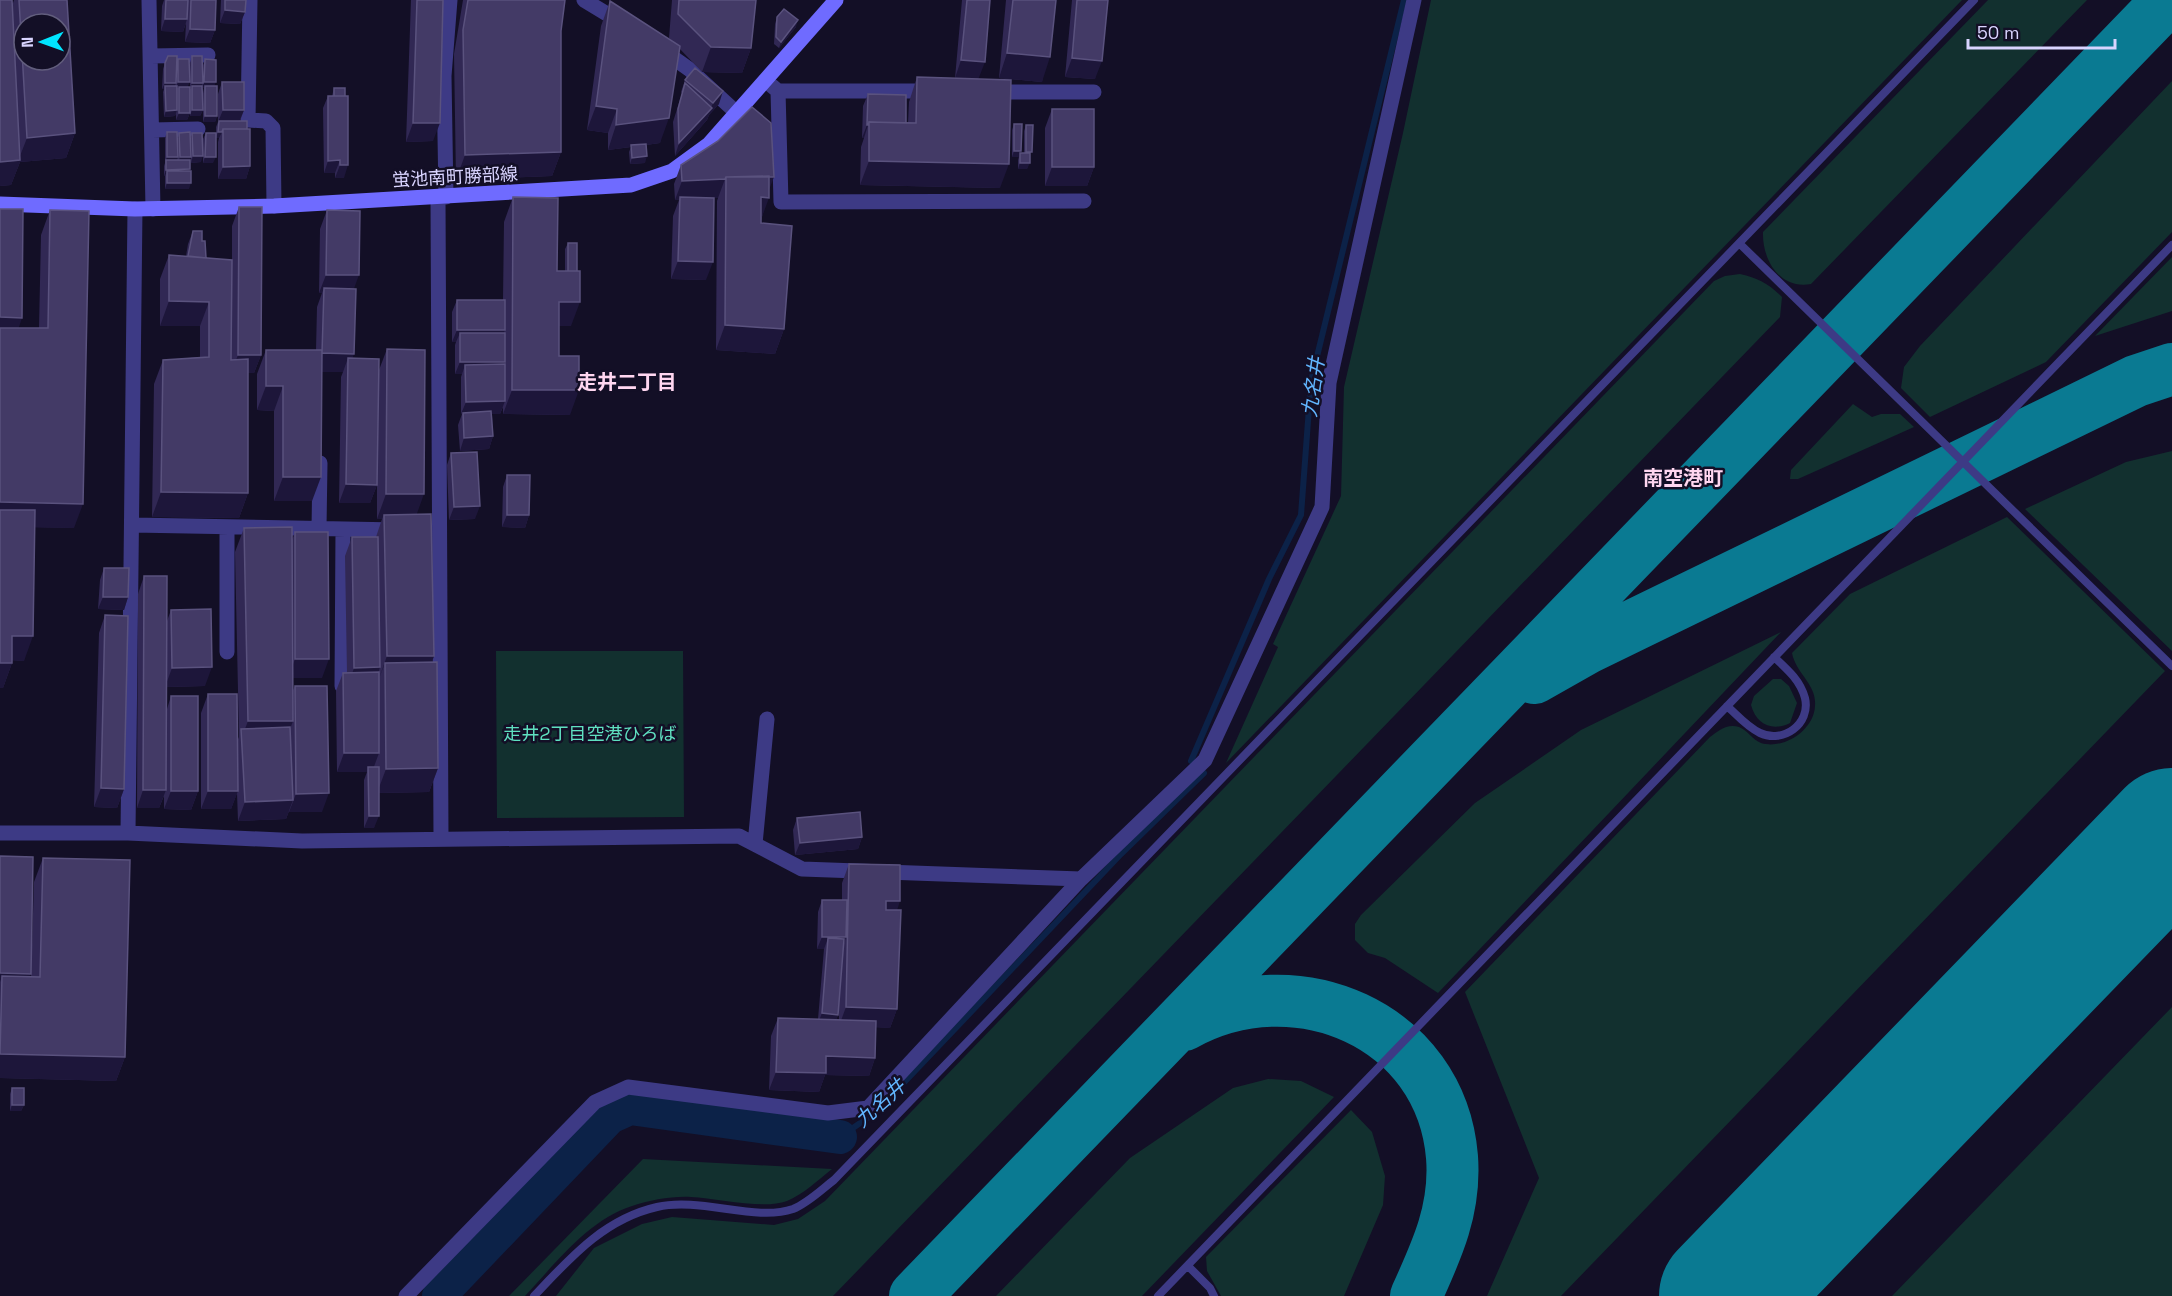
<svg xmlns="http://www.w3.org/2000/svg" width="2172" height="1296" font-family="'Space Grotesk','Noto Sans JP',sans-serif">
	<rect width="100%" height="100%" fill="#130f26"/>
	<path fill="#12302f" d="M1431,0H1962L1226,763L1278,647L1273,644L1341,496L1344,387L1403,133Z
		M1988,0H2087L1811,284C1780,290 1762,260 1763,232Z
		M2172,81V232L2046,362L1930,417L1901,388L1904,367L1920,346Z
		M2172,257V311L2095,336Z
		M1740,274C1758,278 1769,284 1782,297L1780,317L833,1296H556L594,1248L642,1224L672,1217L774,1225L798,1219L825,1201L1714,281L1725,276Z
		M1853,404L1872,417L1881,414H1900L1914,427L1798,479H1790L1791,470Z
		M2172,451V651L2025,509L2126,462Z
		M2007,517L2165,671L1561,1296H1487L1539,1178L1465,992L1710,737C1718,731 1727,723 1739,727C1747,730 1753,740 1761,743C1784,750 1814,730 1815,706C1817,684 1796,674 1792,653L1850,594Z
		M1781,632L1438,993L1385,958L1368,953L1355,940V924L1361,915L1475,803L1581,730Z
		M496,651H683L684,817L497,818Z
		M1773,679H1781L1789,686L1797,703L1790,723C1772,732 1756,724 1751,705L1754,696Z
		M2172,1007V1296H1892Z
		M1268,1079L1301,1081L1334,1097L1142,1296H996L1130,1158L1233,1088Z
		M1351,1110L1372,1132L1385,1176L1383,1205L1344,1296H1221L1207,1271L1206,1257Z
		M643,1159L832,1169C818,1180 804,1194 787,1201C763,1210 717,1198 691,1197C672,1196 650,1200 632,1206C588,1220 556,1263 525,1296H509Z"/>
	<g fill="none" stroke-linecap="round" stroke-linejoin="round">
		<path stroke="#0c2248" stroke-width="6" d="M1191,761L1269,579L1301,515L1311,381L1404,0
			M840,1137L876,1112L1121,854L1204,773"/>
		<path stroke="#0c2248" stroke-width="34" d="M439,1296L610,1117L630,1108L840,1137"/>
		<path stroke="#0a7a92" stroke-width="52" d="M1534,678L1587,648L2136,381L2172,369
			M1184,1025C1295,963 1441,1024 1452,1157C1456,1209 1437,1250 1416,1296
			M915,1296L2168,0"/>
		<path stroke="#0a7a92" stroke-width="132" d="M1725,1296L2172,834"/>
		<path stroke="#3d3a85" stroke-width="8" d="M1740,244L2172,666
			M1727,706C1737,715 1747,727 1760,733C1783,744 1811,724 1805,698C1800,680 1787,669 1774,657
			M1188,1266L1210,1288L1214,1296
			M534,1296C570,1258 604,1219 657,1207C701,1197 755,1222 793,1209C808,1203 821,1190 834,1180L1974,0
			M1158,1296L2172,245"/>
		<path stroke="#3d3a85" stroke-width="15" d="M149,0L153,209
			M250,0L248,120L266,121L273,128L274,206
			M584,0L622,23
			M662,50L689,69L738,114
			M151,56L208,55
			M772,86L778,91H932
			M778,91L781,202L1084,201
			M992,92H1094
			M152,130L198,129
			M446,197L444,76L450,0
			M438,198L441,839
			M133,525L398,530
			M227,527V652
			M319,529L320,463
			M342,686L343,529
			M0,833H128L302,841L739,836L802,869L1081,879
			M128,833L135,209
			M755,844L767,719
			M406,1296L595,1102L628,1087L828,1113L868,1108L1081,879L1205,760L1322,507L1329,383L1414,0"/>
		<path stroke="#6f6bff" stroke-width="15" d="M0,204L135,209L274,206L631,185L672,171L709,144L836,0"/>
	</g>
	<path fill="#312854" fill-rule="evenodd" d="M0,0L13,3L14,0H67L75,133L66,158L20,162L11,185L0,186Z
		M164,0H188L187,2L188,0H216L215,30L210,43L185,42L186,23L183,32L161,31L162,6Z
		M221,0H246L245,12L240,24L220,23Z
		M411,0H443L433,141L406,142Z
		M463,0H565L561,31V152L552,176L456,180L454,54Z
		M672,0H756L751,48L742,73L702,72L679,48L660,143L646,145L645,163L630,164L629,152L631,147L608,150V133L587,130L601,26L610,1L673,42L669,38Z
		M962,0H990L978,79L1000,188L860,185L861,147L864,138H862L863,106L868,94L906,123H908L909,102L917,77L955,78Z
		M1006,0H1056L1042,82L999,78Z
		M1072,0H1108L1095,79L1065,77Z
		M777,17L796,27L779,48L774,44L775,24Z
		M192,56L202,75L203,65L205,59L214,86L217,116L215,122H203V93L204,88H202L203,110L200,116H190V106V113L187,120H176V113L175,116L164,117L163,92L164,89H162L163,69L165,63L177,64L178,59L188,87H190V63Z
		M685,80L719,104L709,115L707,120L675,156L673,122L682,93L681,92Z
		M222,82L244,110L240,121L247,129L250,166L246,179H218V142L219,138H216V127L218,122V94Z
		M334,88L344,178H335V173H324L323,108L328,96H332Z
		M1052,109L1094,167L1087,186H1045V128Z
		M1014,124L1019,157H1012V130Z
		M1026,125L1030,158L1027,169H1018V160L1020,153H1024V131Z
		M167,132L178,138L179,133L191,157L189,160V189H165V176H164V166L165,163V138Z
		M192,133L201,162L191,163L190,140Z
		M206,133L213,163H203V139Z
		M681,165L769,189L761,221L784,329L775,354L716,350L717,201L718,198H705L706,280L671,279L673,216L679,200H675L674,184Z
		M513,197L557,271H565V249L568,243L571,326H559V356L570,415L503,414V407L500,414H492L493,436L489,449L460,451L458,425L462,414H461V377L462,374H455V345L456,342H452V312L457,300H503L504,222Z
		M239,207L261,355L254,373H248V493L239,518L152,517L154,384L163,360L200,357V326H160V279L169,255L186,256L188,244L193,231L202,241L206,258L232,260V226Z
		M50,210L74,528L35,527L24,661L12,660V663L3,688L19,328H39L41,235Z
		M327,210L354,289L352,358L379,370L387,349L417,514L434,656L432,662L438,768L429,792L379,793L374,828H364V780L367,772H337L336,691L343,673H347L345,556L352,537H376L382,519H377V485L370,503H339L341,377L343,372H321L312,501H274V411L257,410V374L266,350H316L317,307L322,293H319L320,229Z
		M451,453L475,519L449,520L447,465Z
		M507,475L529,515L525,528L502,527L503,487Z
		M244,528L292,540L295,532L322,678H292V692L295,686L322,812H289V811L286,819L238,821L237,793L231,809H201V713L208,694L237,741L239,737L235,552Z
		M104,568L128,597L124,610L98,609L100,580Z
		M144,576L167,621L171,610L205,686L167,687V709L171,696L198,791L191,810L164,809V796L159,808H137L138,594Z
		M105,615L124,789L117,808L94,807L99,633Z
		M797,818L862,837L858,849L795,855L793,830Z
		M0,856L30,977H31L34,882L43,858L125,1057L116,1081L0,1078Z
		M849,864L897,910V1009L890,1028L876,1027L875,1058L869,1076L825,1075L819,1092L769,1090L771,1036L778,1018L818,1019L824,949H817L818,912L822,900H842V883ZM839,999V1020H836L838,1015Z
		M12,1088L24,1105L21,1111H10V1094Z"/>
	<path fill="#1d163a" d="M225,10L245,12L240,24L220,23Z
		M165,19H187L183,32L161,31Z
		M798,20L796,27L779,48L781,42Z
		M190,29L215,30L210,43L185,42Z
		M711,47L751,48L742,73L702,72Z
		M1007,53L1050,57L1042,82L999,78Z
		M1072,58L1102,61L1095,79L1065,77Z
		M961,60L985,62L978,80L955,78Z
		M178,82H190L187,88H176Z
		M204,82H216L213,89L205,86L204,88H202Z
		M165,83H176L174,89L165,86L164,89H162Z
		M192,83H203L200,89L192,86L191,89H190Z
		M723,91L719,104L709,115L707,120L675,156L679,143L711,108L713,103Z
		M596,106L617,109L608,133L587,130Z
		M177,110L175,116L164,117L166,111Z
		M192,110H203L200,116H190Z
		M223,110H244L239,122H218Z
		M179,113H190L187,120H176Z
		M205,116H217L215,122H203Z
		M669,118L660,143L608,150L616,125Z
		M413,123H440L433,141L406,142Z
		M867,125H868L864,138H862Z
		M218,132H222L219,138H216Z
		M75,133L66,158L20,162L11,185L0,186V162L18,161L27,138Z
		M1014,151H1021L1019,157H1012Z
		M561,152L552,176L456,180L465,155Z
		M193,156H203L201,162L191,163Z
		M647,156L645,163L630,164L632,158Z
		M167,157H178L176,163L166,161Z
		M180,157H191L188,163H178Z
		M205,157H216L213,163H203Z
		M340,160L335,173H324L328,161Z
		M869,161L1009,164L1000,188L860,185Z
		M1020,163H1030L1027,169H1018Z
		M340,165H348L344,178H335Z
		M250,166L246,179H218L223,167Z
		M1052,167H1094L1087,186H1045Z
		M190,169L188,175L167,171L165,176H164L166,170Z
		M774,177L767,195L726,179Z
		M725,179L718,198L675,200L682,181Z
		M167,183H191L189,189H165Z
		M761,197L769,198L760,222Z
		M678,261L713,262L706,280L671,279Z
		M326,275H359L352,294L324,288L322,293H319Z
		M169,301L209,302L200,326H160Z
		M559,302H580L571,326H550Z
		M0,317L22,318L16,336H0Z
		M725,325L784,329L775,354L716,350Z
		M457,330H505L500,342L460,333L456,342H452Z
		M322,353L354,354L348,371V358L343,372H315Z
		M238,355H261L254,373H231Z
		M460,362H505L500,375L465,365L462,374H455Z
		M266,386H283L274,411L257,410Z
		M512,390H579L570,415L503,414Z
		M505,401L500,414H461L466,402Z
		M493,436L489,449L460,451L464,438Z
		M283,477H321L312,501H274Z
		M346,484L377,485L370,503H339Z
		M161,492L248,493L239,518L152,517Z
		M386,494H424L415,519L384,515L382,519H377Z
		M0,502L83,504L74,528L0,527Z
		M480,506L475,519L449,520L454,507Z
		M507,515H529L525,528L502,527Z
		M103,597H128L124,610L98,609Z
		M12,636H33L24,661L3,660Z
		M387,656H434L425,680L385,663L378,681Z
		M295,659H329L322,678H288Z
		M0,663H12L3,688H0Z
		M212,667L205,686L165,687L172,668Z
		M380,667L374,686H348L354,668Z
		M248,721H293L284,746L242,737Z
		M344,753H379L372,772L368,767L367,772H337Z
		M438,768L429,792L377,793L386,769Z
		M101,788L124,789L117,808L94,807Z
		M143,790H166L159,808H137Z
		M171,791H198L191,810L164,809Z
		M208,791H238L231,809H201Z
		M329,793L322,812H289L296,794Z
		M293,800L286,819L238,821L245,802Z
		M369,816H379L374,828H364Z
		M862,837L858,849L795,855L800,843Z
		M886,901H900L894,920H879Z
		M822,937H846L842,949L828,938L824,949H817Z
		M0,973L31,974L22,999L2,976L0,982Z
		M846,1007L897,1009L890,1028L839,1026Z
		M822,1013L838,1015L834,1027L817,1026Z
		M0,1054L125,1057L116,1081L0,1078Z
		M826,1056L875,1058L869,1076L825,1075L819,1092L769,1090L776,1072Z
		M12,1105H24L21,1111H10Z"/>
	<path fill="#433a66" stroke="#5a527e" stroke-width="1.5" fill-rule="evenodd" d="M0,0H12L20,160L0,162Z
		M19,0H67L75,133L27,138ZM24,24H60V60H24Z
		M166,0H188L187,19H165Z
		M191,0H216L215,30L190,29Z
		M225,0H246L245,12L225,10Z
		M417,0H443L440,123H413Z
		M468,0H565L561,31V152L465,155L463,30Z
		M679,0H756L751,48L711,47L678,14Z
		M967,0H990L985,62L961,60Z
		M1013,0H1056L1050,57L1007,53Z
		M1077,0H1108L1102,61L1072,58Z
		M610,1L680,46L669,118L616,125L617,109L596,106Z
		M784,9L798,20L781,42L776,37L777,17Z
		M168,56H177L176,83H165V63Z
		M192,56H202L203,83H192Z
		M178,59H189L190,82H178Z
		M205,59L216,60V82H204Z
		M695,68L723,91L713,103L685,80Z
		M917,77L1011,80L1009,164L869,161V122L916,123Z
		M222,82H244V110H223Z
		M685,83L712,108L679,143L678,109Z
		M165,86H177V110L166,111Z
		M192,86H202L203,110H192Z
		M205,86H217V116H205Z
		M179,87H190V113H179Z
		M334,88H345V96H334Z
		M868,94L906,95V123L869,122L868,125H867Z
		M328,96H348V165H340V160L328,161Z
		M752,107L771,123L774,177H726L725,179L682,181L681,165L718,141Z
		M1052,109H1094V167H1052Z
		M219,121H247V129H223L222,132H218Z
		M1014,124H1022L1021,151H1014Z
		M1026,125H1033L1032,152H1026Z
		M223,129H250V166L223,167Z
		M167,132H177L178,157H167Z
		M190,132L191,157H180L179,133Z
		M192,133H202L203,156H193Z
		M206,133H216V157H205Z
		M646,144L647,156L632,158L631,145Z
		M1020,153H1030V163H1020Z
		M166,160H190V169L166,170Z
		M167,171H191V183H167Z
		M769,176V198L761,197V223L792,226L784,329L725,325L726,177Z
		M513,197L558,198L557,271H580V302H559V356H579V390H512Z
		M680,197L714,198L713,262L678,261Z
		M239,207H262L261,355H238Z
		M0,209H23L22,318L0,317Z
		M50,210L89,211L83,504L0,502V328H48Z
		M327,210L360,211L359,275H326Z
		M193,231H202V241H205L206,258L188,256Z
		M568,243H577V271H568Z
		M169,255L232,260L231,360L248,359V493L161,492L163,360L209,357V302L169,301Z
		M324,288L356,289L354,354L322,353Z
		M457,300H505V330H457Z
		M460,333H505V362H460Z
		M387,349L425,350L424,494H386Z
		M266,350H322L321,477H283V386H266Z
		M348,358L379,359L377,485L346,484Z
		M505,364V401L466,402L465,365Z
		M491,411L493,436L464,438L463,413Z
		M477,452L480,506L454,507L451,453Z
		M507,475H530L529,515H507Z
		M0,510H35L33,636H12V663H0Z
		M431,514L434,656H387L384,515Z
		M292,527L293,721H248L244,528Z
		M295,532H328L329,659H295Z
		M352,537H378L380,667L354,668Z
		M104,568H129L128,597H103Z
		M144,576H167L166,790H143Z
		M211,609L212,667L172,668L171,610Z
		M105,615L128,616L124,789L101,788Z
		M437,662L438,768L386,769L385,663Z
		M379,672V753H344L343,673Z
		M295,686H327L329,793L296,794Z
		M208,694H237L238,791H208Z
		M171,696H198V791H171Z
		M290,727L293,800L245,802L241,729Z
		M368,767H379V816H369Z
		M860,812L862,837L800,843L797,818Z
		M0,856L33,857L31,974L0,973Z
		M43,858L130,860L125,1057L0,1054L2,976L40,977Z
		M849,864L900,865V901H886V910H901L897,1009L846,1007Z
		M822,900H847L846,937H822Z
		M828,938L844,939L838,1015L822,1013Z
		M778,1018L876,1021L875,1058L826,1056V1073L776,1072Z
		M12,1088H24V1105H12Z"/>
	<g text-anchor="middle" stroke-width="5" stroke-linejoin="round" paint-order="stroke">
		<g font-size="18" fill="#d9d4ff" stroke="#130f26">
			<text transform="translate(455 177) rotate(-3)" y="6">蛍池南町勝部線</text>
		</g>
		<g font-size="18" fill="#5fe0c0" stroke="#130f26">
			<text x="590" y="740">走井2丁目空港ひろば</text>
		</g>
		<g font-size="20" font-weight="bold" fill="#ffd6f0" stroke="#130f26">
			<text x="627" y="389">走井二丁目</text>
			<text x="1683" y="485">南空港町</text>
		</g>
		<g font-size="20" font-style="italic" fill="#62b6ff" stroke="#130f26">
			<text transform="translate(1313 387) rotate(-82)" y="7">九名井</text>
			<text transform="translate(880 1103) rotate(-42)" y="7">九名井</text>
		</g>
	</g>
	<g transform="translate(42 42) rotate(269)"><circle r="28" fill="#130f26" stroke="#625e7d" stroke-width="1.5"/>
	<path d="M0-4.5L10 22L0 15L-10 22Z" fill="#00e5ff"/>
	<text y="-9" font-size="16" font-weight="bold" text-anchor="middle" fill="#d9d4ff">N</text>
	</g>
	<path d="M1968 39v9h147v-9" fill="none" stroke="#d9d4ff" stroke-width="3"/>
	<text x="1977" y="39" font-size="18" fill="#d9d4ff" stroke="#130f26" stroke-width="4.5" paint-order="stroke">50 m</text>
</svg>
